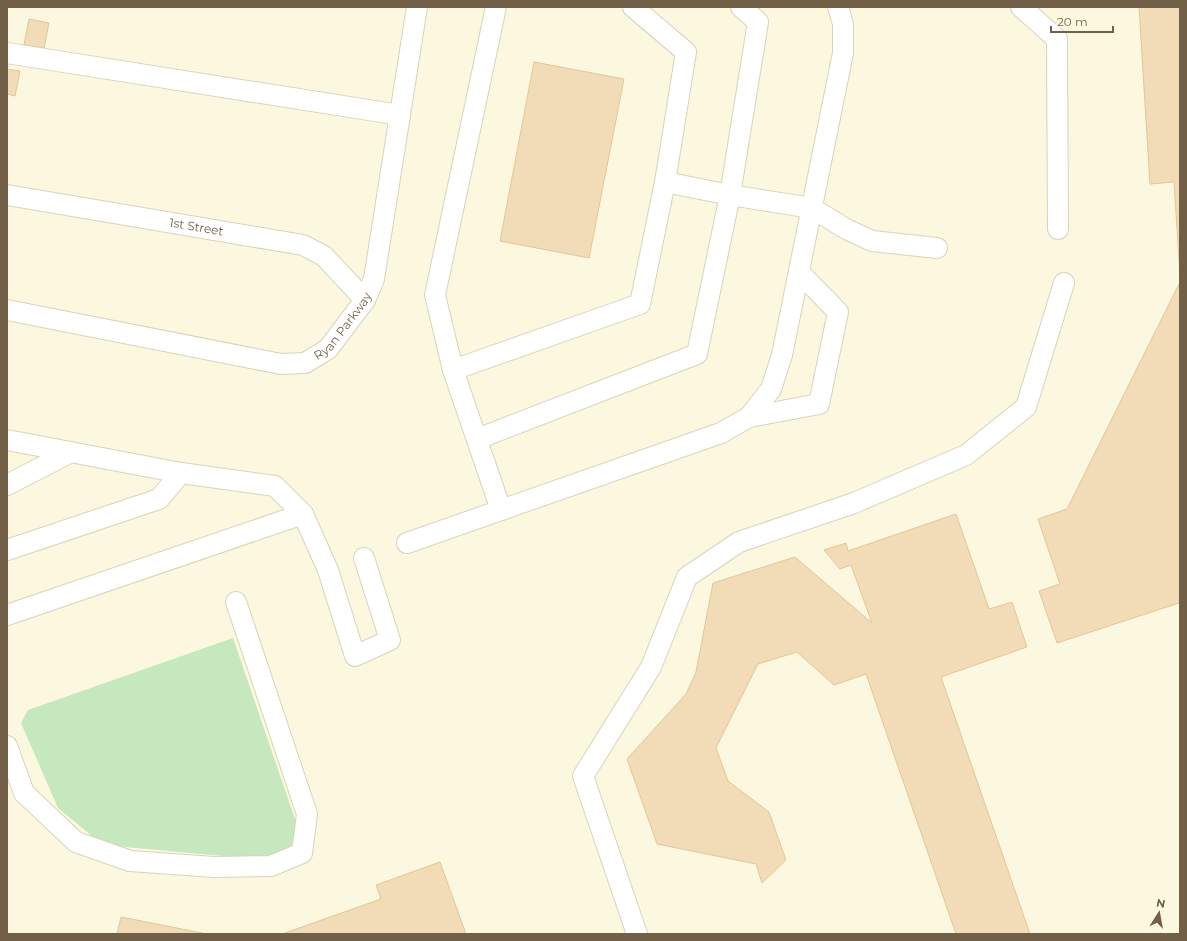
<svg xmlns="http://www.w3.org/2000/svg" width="1187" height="941" font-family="Montserrat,sans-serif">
	<rect width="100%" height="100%" fill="#fcf7df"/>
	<path fill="#c5e8be" d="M233,638L297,825L291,847L266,860L103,845L58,808L21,723L28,710Z"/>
	<path fill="#f1dcb7" stroke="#e3c797" d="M1139,7H1180V275L1174,182L1150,184Z
		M29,19L49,23L44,48L24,45Z
		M534,62L624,79L589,258L500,241Z
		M7,69L20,71L15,96L7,94Z
		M1180,282V603H1179L1057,643L1039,591L1060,584L1038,519L1067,509Z
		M956,514L989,609L1012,602L1027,647L941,677L1030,934H956L866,674L834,685L797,652L758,664L716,748L728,781L769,812L786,860L762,883L756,864L657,844L627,759L686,694L696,672L713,583L795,557L872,623L851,565L840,569L824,550L846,543L848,551Z
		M440,862L466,934H285V933L381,899L376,885Z
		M121,917L207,934H117Z"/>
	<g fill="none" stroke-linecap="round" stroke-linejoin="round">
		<g stroke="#dcd2b9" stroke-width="22">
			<g id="minor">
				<path d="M496,7L435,295L453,370L501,510"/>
				<path d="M1021,7L1057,39L1058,229"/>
				<path d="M7,53L400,115"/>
				<path d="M665,182L730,195L812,208L846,229L872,241L937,248"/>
				<path id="s1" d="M7,195L303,245L324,256L365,300"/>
				<path id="s2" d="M7,310L281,364L305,363L328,349L365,300L374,279L417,7"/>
				<path d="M453,370L640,304L665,182L686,52L633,7"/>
				<path d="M749,417L819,404L838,312L799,272"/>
				<path d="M477,439L697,354L730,195L758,22L741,7"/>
				<path d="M7,440L181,473L275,486L303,514L328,570L355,656L390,640L364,558"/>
				<path d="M7,485L71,452"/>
				<path d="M407,543L721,433L749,417L771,389L782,355L843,53V24L838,7"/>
				<path d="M7,550L159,499L181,473"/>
				<path d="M7,615L303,514"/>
				<path d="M7,746L24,793L76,842L130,861L214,867L271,866L302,853L307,814L236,602"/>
				<path d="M637,934L583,776L651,667L687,577L739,542L854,503L966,455L1026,407L1064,283"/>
			</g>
		</g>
		<use href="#minor" stroke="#fff" stroke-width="20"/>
	</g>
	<g text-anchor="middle" stroke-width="3.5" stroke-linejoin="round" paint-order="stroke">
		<g font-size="12" fill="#716047" stroke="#fffbe4">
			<text dy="4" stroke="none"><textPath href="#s1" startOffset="192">1st Street</textPath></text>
			<text dy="4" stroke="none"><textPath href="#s2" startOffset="357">Ryan Parkway</textPath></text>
		</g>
	</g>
	<rect width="1187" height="941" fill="none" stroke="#716047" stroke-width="16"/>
	<g transform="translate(1159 913) rotate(11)" stroke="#fffbe4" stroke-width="3" paint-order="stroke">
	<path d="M0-3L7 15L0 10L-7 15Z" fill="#716047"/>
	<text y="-6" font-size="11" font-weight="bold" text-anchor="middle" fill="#716047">N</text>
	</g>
	<path d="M1051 26v6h62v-6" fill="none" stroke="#716047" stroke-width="2"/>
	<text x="1057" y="26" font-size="12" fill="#716047" stroke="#fffbe4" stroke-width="3" paint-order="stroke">20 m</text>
</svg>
